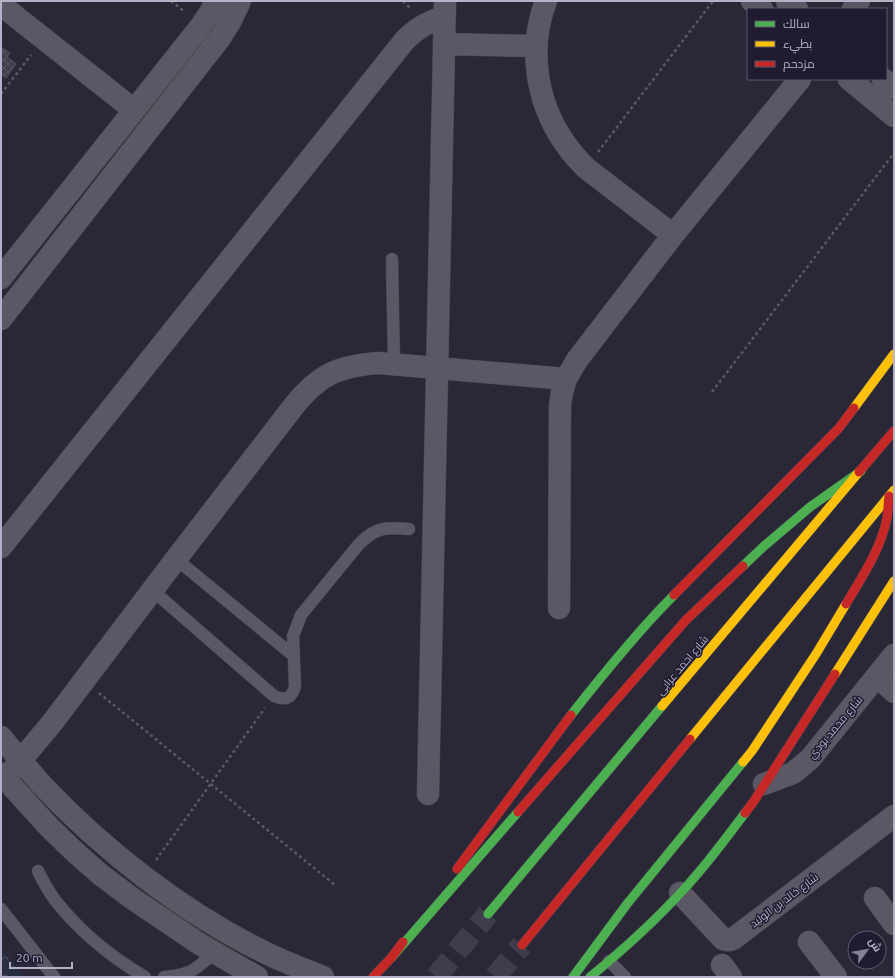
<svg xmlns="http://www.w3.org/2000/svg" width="895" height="978" font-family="Ubuntu,Cairo,sans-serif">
	<defs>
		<pattern id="forest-crowns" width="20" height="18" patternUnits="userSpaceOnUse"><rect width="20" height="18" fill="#283040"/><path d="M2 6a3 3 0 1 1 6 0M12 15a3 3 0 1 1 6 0" fill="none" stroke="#454c5a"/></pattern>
		<pattern id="building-cross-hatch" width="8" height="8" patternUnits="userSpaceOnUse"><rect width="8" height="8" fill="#403e4b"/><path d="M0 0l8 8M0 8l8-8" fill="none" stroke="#595863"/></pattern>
	</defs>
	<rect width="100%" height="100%" fill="#2a2836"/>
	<path fill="url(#forest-crowns)" d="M1,948L23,977H1Z"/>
	<path fill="url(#building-cross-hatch)" stroke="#53505e" d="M1,47L10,53L7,57L16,64L6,78L1,74Z"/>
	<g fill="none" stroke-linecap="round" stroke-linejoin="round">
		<path stroke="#3f3d4c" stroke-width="22" stroke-dasharray="22 11" stroke-linecap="butt" d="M436,977L488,914
			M495,977L522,945"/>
		<g stroke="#45434e" stroke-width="13">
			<path id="lane" d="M392,259L394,364
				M176,559L294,656
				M152,590L274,696C286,701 292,698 295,686L293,636L301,615L359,544C376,527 386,527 409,529
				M38,871C43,881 49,892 55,900C80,932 111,957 145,977
				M1,909L54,977
				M609,961L625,977
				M164,977C191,975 195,970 215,952"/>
		</g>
		<g stroke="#45434e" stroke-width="23">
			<path id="street" d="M546,1C528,48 536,101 564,142C570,151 578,160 586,168L673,235
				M752,1L762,9
				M787,1L797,9
				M1,5L134,110
				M853,9L859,1
				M444,44L536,46
				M849,79L894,116
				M883,79L894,88
				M1,278L201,26L211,11L216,1
				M1,319L220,38L230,22L240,1
				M1,547L405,40C417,28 428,22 445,16
				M559,608L560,405L562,392L566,379L577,360L673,235L800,79
				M877,676L894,692
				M1,737C14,753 28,769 42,785C103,850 184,913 264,952C284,962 303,969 323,977
				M1,774L28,804L51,829L76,853L101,875L133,899L198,943L257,977
				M5,779L52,723L176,559L293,407C318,375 338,366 378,363L566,379
				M764,784L793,773L810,759L894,655
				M428,794L445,1
				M680,893L723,939C727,941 729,941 733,939L894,816
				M875,898L894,924
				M809,942L836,977
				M722,965L731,977"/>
		</g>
		<g stroke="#454350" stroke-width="10">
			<path id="fast" d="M743,566L763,547L810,507L861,471
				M571,715C604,673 637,632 674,595
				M488,914L662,706
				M392,957L518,812
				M573,977L627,904L743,762
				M590,977C618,954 644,931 669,905C697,877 721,845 745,813"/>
		</g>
		<g stroke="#454350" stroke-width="10">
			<path id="slow" d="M854,408L894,354
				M835,674L894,581
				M662,706L859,472
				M690,739L894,490
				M743,762L752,751L816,654L846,604"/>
		</g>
		<g stroke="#454350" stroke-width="10">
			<path id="jam" d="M859,472L894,431
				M674,595L839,428L854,408
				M846,604C862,577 881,549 887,518C888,511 888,503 889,496
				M518,812L686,620L743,566
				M745,813L754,801L835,674
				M457,869L571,715
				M522,945L690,739
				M373,977L392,957L403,942"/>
		</g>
		<path stroke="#595862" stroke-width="2.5" stroke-dasharray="3 3" stroke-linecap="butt" d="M171,1L185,12
			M403,1L411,9
			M1,94L31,55
			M598,152L713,1
			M712,392L894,153
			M99,693L335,885
			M156,860L265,708"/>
		<use href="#lane" stroke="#5a5864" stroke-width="12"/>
		<use href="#street" stroke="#5a5864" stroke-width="22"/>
		<use href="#fast" stroke="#4caf50" stroke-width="9"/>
		<use href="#slow" stroke="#ffc107" stroke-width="9"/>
		<use href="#jam" stroke="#c62828" stroke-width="9"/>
	</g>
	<g text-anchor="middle" stroke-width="3" stroke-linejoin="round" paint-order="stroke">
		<g font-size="11" fill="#b6b1c8" stroke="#201b31">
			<text transform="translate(682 665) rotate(-50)" y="4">شارع احمد عرابى</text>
			<text transform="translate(835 727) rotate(-50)" y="4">شارع محمد بودي</text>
			<text transform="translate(784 900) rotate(-37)" y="4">شارع خالد بن الوليد</text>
		</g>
	</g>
	<rect width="895" height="978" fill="none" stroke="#b6b1c8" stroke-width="4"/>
	<rect x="747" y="8" width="140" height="72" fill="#201b31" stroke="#5c576d"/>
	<rect x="755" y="21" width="20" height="6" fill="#4caf50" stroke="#5c576d"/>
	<text x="783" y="28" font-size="12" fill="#b6b1c8">سالك</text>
	<rect x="755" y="41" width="20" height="6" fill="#ffc107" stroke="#5c576d"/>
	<text x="783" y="48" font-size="12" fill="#b6b1c8">بطيء</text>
	<rect x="755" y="61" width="20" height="6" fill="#c62828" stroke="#5c576d"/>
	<text x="783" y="68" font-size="12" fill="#b6b1c8">مزدحم</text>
	<g transform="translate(867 950) rotate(58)"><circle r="19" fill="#201b31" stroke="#5c576d"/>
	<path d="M0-3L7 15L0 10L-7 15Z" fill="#858195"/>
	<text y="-6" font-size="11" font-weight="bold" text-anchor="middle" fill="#b6b1c8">ش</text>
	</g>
	<path d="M10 962v6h62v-6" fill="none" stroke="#b6b1c8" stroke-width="2"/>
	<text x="16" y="962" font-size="12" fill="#b6b1c8" stroke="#201b31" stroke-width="3" paint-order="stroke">20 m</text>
</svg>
